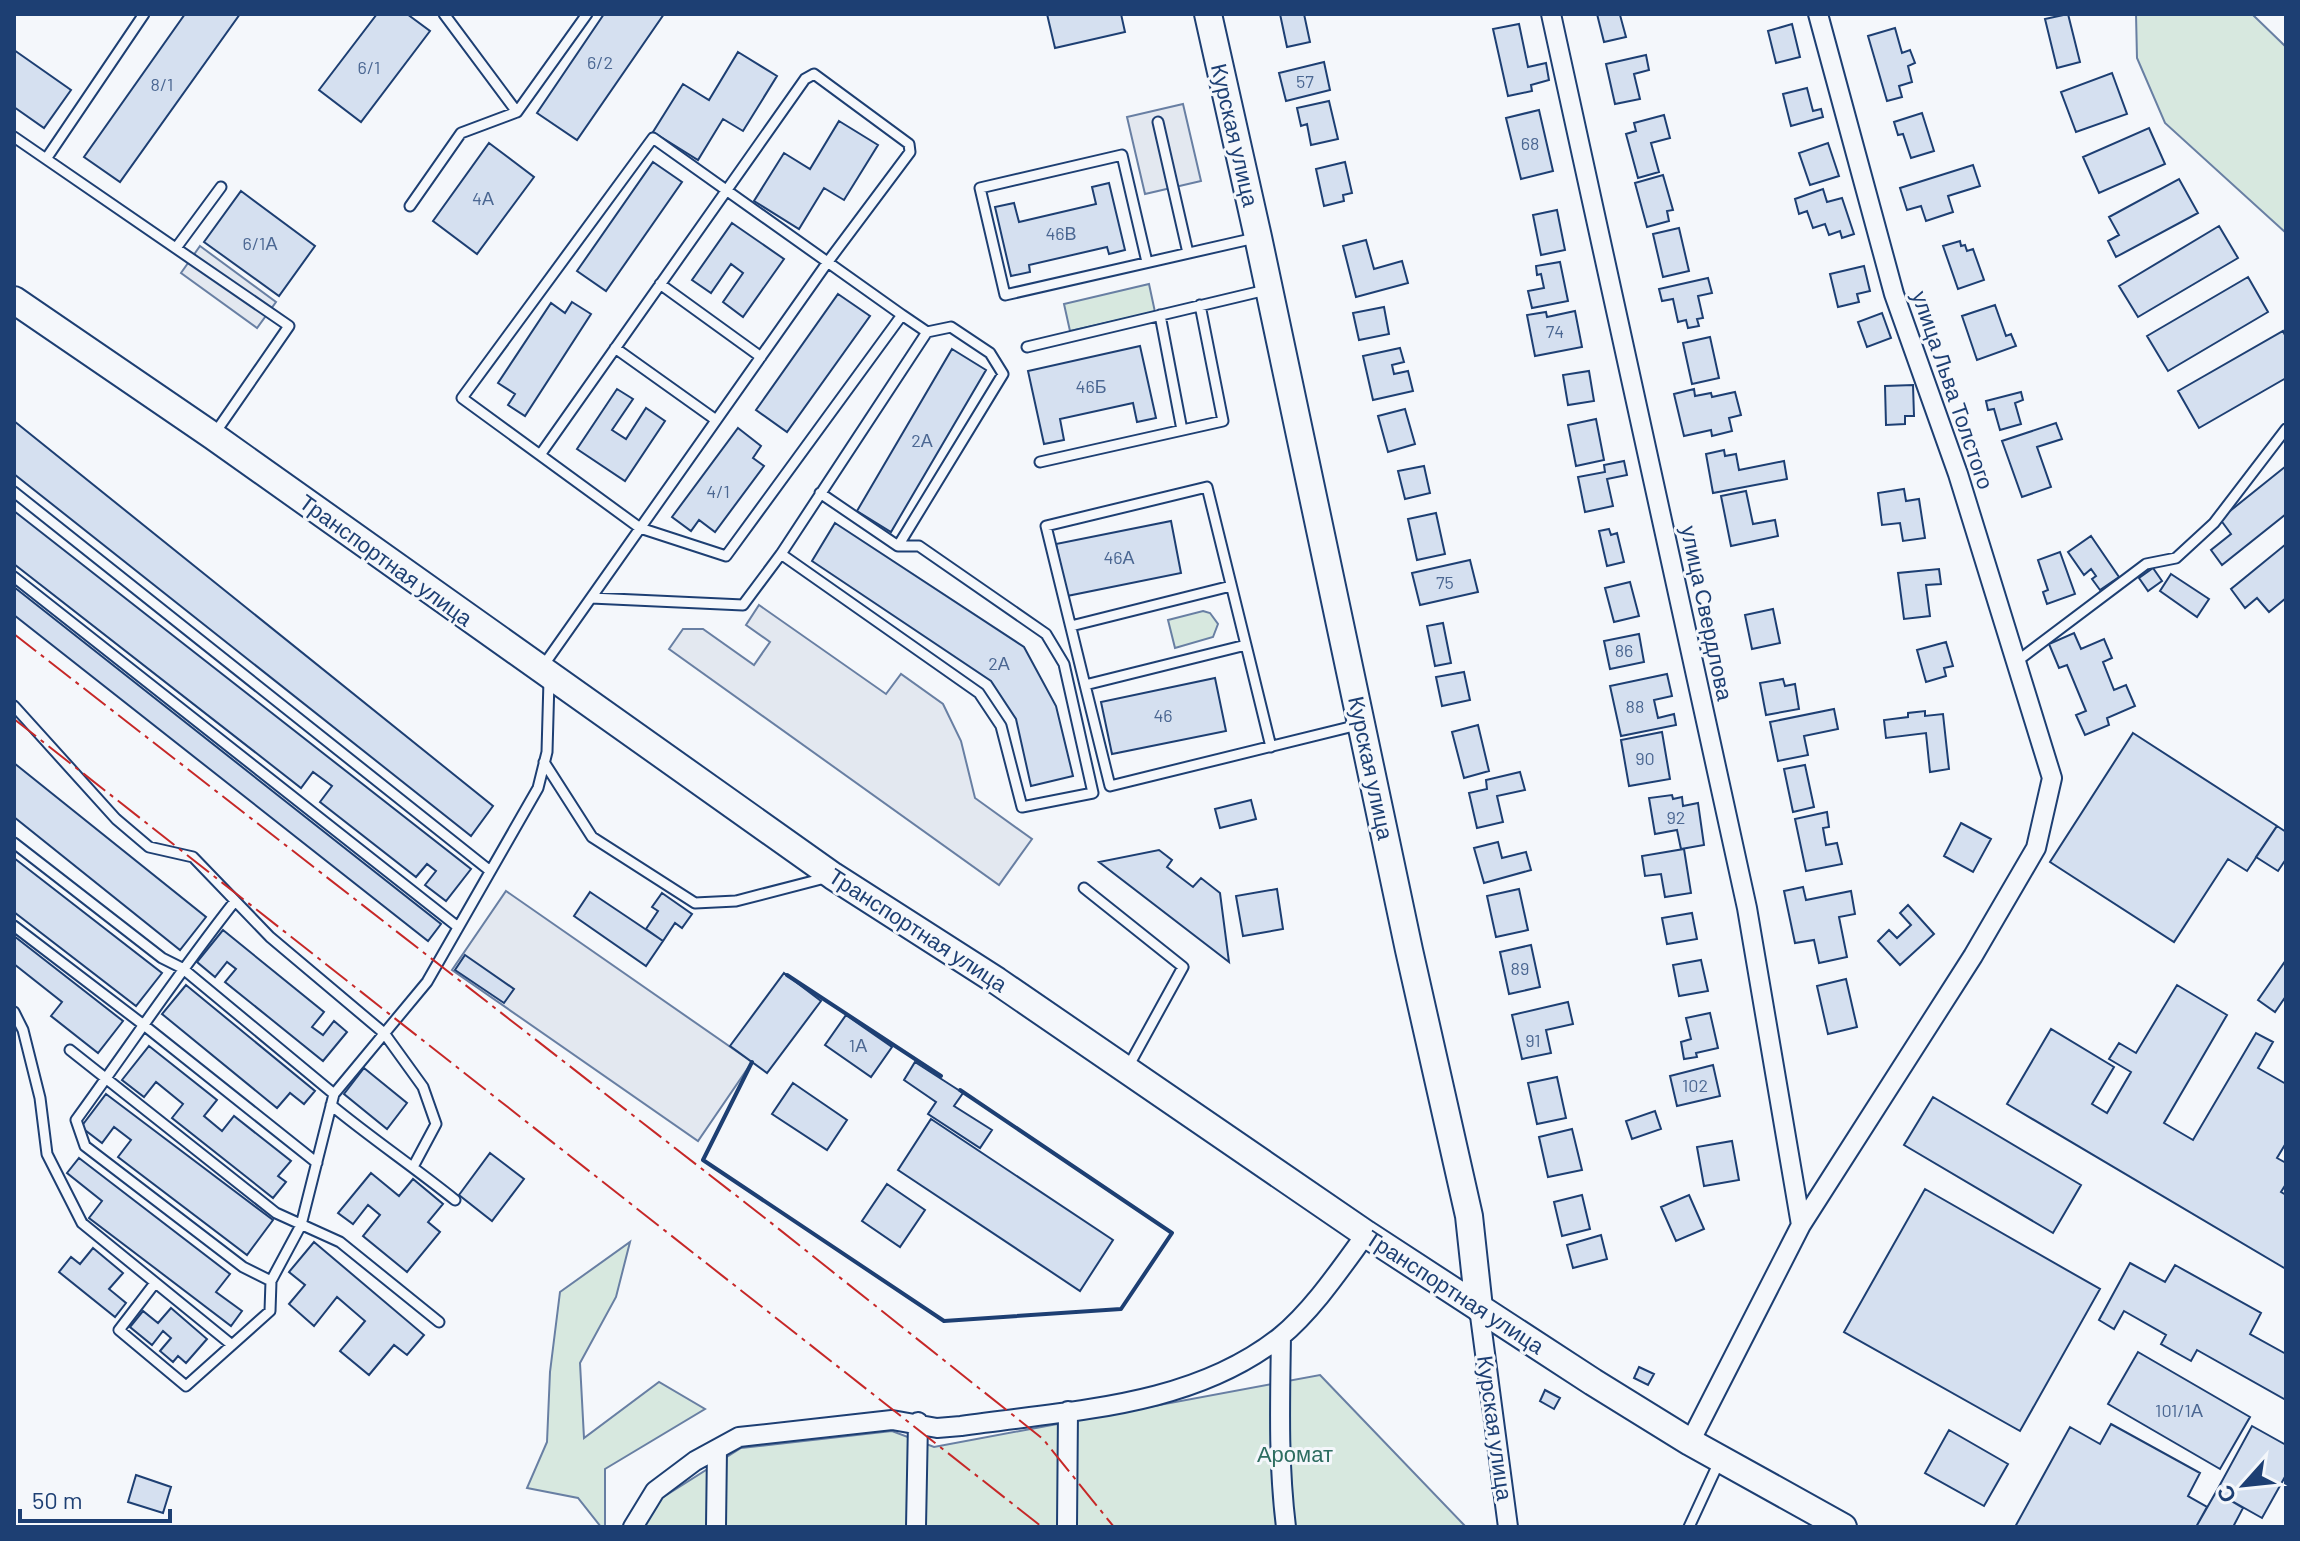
<svg xmlns="http://www.w3.org/2000/svg" width="2300" height="1541" font-family="Barlow,sans-serif">
	<rect width="100%" height="100%" fill="#f4f7fb"/>
	<path fill="#d7e8df" stroke="#687fa3" stroke-width="2" d="M2136,14H2252L2286,47V233L2165,123L2137,58Z
		M1149,284L1155,312L1070,331L1064,304Z
		M1203,611L1210,613L1218,624L1213,637L1175,648L1168,620Z
		M630,1242L616,1297L580,1363L584,1438L659,1382L705,1409L605,1469V1527H601L578,1498L527,1488L547,1442L550,1372L560,1292Z
		M1320,1375L1466,1527H643L657,1501L741,1448L892,1431L934,1447Z"/>
	<path fill="#e3e8f0" stroke="#687fa3" stroke-width="2" d="M1183,104L1201,181L1145,194L1127,117Z
		M200,246L276,302L257,328L181,273Z
		M759,605L886,694L901,674L943,704L961,741L975,798L1032,839L999,885L669,649L683,629H703L754,665L770,642L746,625Z
		M506,891L752,1062L698,1141L452,970Z"/>
	<path fill="#d5e0f0" stroke="#1d3f73" stroke-width="2" d="M185,14H240L120,182L84,157Z
		M377,14H407L430,31L361,122L319,90Z
		M604,14H664L577,140L537,113Z
		M1047,14H1121L1125,32L1055,48Z
		M1280,14H1304L1310,42L1287,47Z
		M1597,14H1623L1620,15L1626,37L1604,42Z
		M2068,14L2080,62L2057,68L2045,19Z
		M1519,24L1528,67L1546,63L1549,80L1531,85L1532,91L1508,96L1493,29Z
		M1792,24L1800,57L1776,63L1768,31Z
		M1895,28L1902,53L1910,50L1915,63L1908,66L1912,82L1899,86L1902,97L1887,101L1868,36Z
		M14,50L71,90L44,128L14,107Z
		M738,52L777,76L743,131L723,119L698,160L653,132L683,84L709,100Z
		M1646,55L1649,70L1634,74L1640,99L1615,104L1606,64Z
		M1324,62L1330,90L1286,101L1279,73Z
		M2112,73L2127,114L2076,132L2061,92Z
		M1807,88L1813,111L1821,109L1823,117L1791,126L1783,94Z
		M1329,101L1338,139L1311,145L1307,124L1301,126L1297,108Z
		M1539,110L1553,171L1521,179L1506,118Z
		M1922,113L1934,151L1911,158L1903,134L1898,135L1894,122Z
		M1664,115L1670,138L1651,143L1659,172L1638,178L1626,134L1636,131L1634,123Z
		M839,121L878,145L844,200L824,188L799,229L754,201L784,153L810,169Z
		M2149,128L2165,164L2099,193L2083,157Z
		M489,143L534,177L477,254L433,221Z
		M1828,143L1839,176L1810,185L1799,153Z
		M653,162L682,182L606,291L577,271Z
		M1345,162L1352,193L1343,195L1344,201L1324,206L1316,169Z
		M1973,165L1980,186L1948,196L1953,212L1926,221L1921,206L1907,210L1900,188Z
		M1663,175L1673,210L1667,211L1669,221L1647,227L1635,183Z
		M2179,179L2198,213L2116,257L2108,241L2119,235L2109,217Z
		M1109,183L1125,250L1109,254L1107,247L1029,265L1030,272L1011,276L995,207L1014,203L1019,222L1096,204L1092,187Z
		M1823,189L1827,202L1842,198L1854,234L1842,238L1840,231L1829,235L1825,224L1813,228L1807,211L1799,214L1795,199Z
		M241,191L315,246L279,296L204,242Z
		M1557,210L1565,250L1541,255L1533,215Z
		M732,223L784,259L743,317L723,302L743,273L731,264L711,293L692,280Z
		M2219,226L2238,258L2138,317L2119,286Z
		M1679,228L1689,271L1663,277L1653,234Z
		M1366,240L1374,269L1402,261L1408,283L1356,297L1343,246Z
		M1960,241L1961,246L1965,245L1967,251L1973,249L1984,280L1958,289L1943,246Z
		M1560,262L1568,301L1532,308L1528,291L1544,288L1541,274L1537,275L1536,266Z
		M1864,266L1870,291L1857,294L1859,302L1838,307L1830,274Z
		M2248,277L2268,312L2168,371L2147,336Z
		M1708,278L1712,293L1698,296L1703,318L1697,319L1699,326L1688,328L1686,320L1678,322L1673,299L1662,301L1659,289Z
		M838,294L870,316L787,432L756,410Z
		M572,302L591,314L525,416L508,405L515,394L498,383L551,303L565,313Z
		M1995,305L2006,336L2011,334L2016,346L1977,360L1962,316Z
		M1384,307L1389,334L1359,340L1353,313Z
		M1575,311L1582,347L1535,356L1527,315L1546,312L1547,317Z
		M1882,313L1891,338L1867,347L1858,322Z
		M2283,331L2286,337V378L2199,428L2178,391Z
		M1710,337L1719,378L1692,384L1683,343Z
		M1140,346L1156,418L1137,422L1133,403L1060,419L1064,440L1044,444L1028,371Z
		M1400,348L1404,362L1392,365L1394,374L1408,371L1413,391L1373,400L1363,356Z
		M952,349L986,370L891,532L857,511Z
		M1589,371L1594,401L1568,405L1563,375Z
		M1913,385L1914,416H1905V424L1886,425L1885,386Z
		M617,389L633,399L612,430L626,439L646,408L665,421L625,481L577,449Z
		M1694,389L1695,396L1711,393L1712,397L1735,392L1741,415L1729,418L1732,431L1712,436L1711,430L1684,436L1674,394Z
		M2021,392L2023,400L2015,403L2021,424L2000,430L1994,409L1988,410L1986,401Z
		M1405,409L1415,444L1388,452L1378,416Z
		M1596,419L1604,460L1576,466L1568,425Z
		M14,421L493,806L471,836L14,474Z
		M2056,423L2062,439L2037,447L2051,487L2022,497L2002,441Z
		M738,428L761,446L753,458L764,466L715,532L699,520L691,531L672,517Z
		M1724,450L1725,456L1736,454L1739,470L1784,461L1787,479L1713,493L1706,454Z
		M1624,461L1627,475L1607,479L1613,506L1585,512L1578,477L1605,472L1604,465Z
		M1424,466L1430,493L1405,499L1398,471Z
		M2286,466V514L2222,565L2211,550L2231,534L2220,519Z
		M1904,489L1906,501L1919,499L1925,538L1903,541L1900,523L1882,525L1878,493Z
		M1746,491L1753,524L1775,520L1778,536L1731,546L1721,496Z
		M14,511L471,869L446,901L425,885L436,871L427,864L416,877L320,802L332,786L313,772L301,788L14,564Z
		M1436,513L1445,554L1417,560L1408,519Z
		M1171,521L1181,573L1067,596L1056,544Z
		M835,523L1024,647L1056,706L1073,776L1031,786L1016,719L991,681L812,561Z
		M1609,529L1611,535L1617,533L1624,562L1607,566L1599,531Z
		M2091,536L2119,577L2100,590L2092,579L2096,576L2091,569L2084,575L2068,552Z
		M2286,544V598L2269,612L2257,598L2245,608L2231,589Z
		M2060,552L2075,594L2047,604L2043,592L2048,590L2038,560Z
		M1470,560L1478,592L1420,605L1412,573Z
		M2153,568L2162,581L2148,591L2139,578Z
		M1939,569L1941,584L1926,585L1930,616L1904,619L1898,573Z
		M2171,574L2209,599L2197,617L2160,591Z
		M1630,582L1639,616L1614,622L1605,588Z
		M14,587L441,924L428,941L14,615Z
		M1773,609L1780,643L1752,649L1745,615Z
		M1443,623L1451,663L1435,666L1427,626Z
		M2074,633L2081,649L2104,639L2112,658L2103,662L2114,690L2126,685L2135,706L2107,718L2109,725L2085,735L2076,715L2086,711L2067,665L2059,668L2049,644Z
		M1639,634L1644,662L1610,669L1604,641Z
		M1946,642L1953,666L1944,668L1946,676L1926,682L1917,650Z
		M1464,672L1470,700L1442,706L1436,677Z
		M1667,674L1672,696L1654,700L1658,718L1674,714L1676,725L1621,736L1610,686Z
		M1215,678L1226,731L1112,754L1101,702Z
		M1783,679L1785,686L1795,684L1799,709L1766,715L1760,683Z
		M1834,709L1838,729L1804,736L1808,755L1778,761L1770,722Z
		M1925,711V716L1943,714L1949,769L1930,772L1926,733L1886,738L1884,720L1908,717V713Z
		M1478,725L1489,771L1464,778L1452,732Z
		M1662,732L1670,779L1629,786L1621,740Z
		M2133,733L2277,826L2247,871L2228,859L2174,942L2050,862Z
		M14,763L206,917L180,950L14,817Z
		M1805,765L1814,807L1793,812L1784,769Z
		M1520,772L1525,790L1497,796L1503,822L1477,828L1469,793L1487,789L1486,780Z
		M1672,795L1673,799L1682,797L1683,806L1698,803L1704,845L1681,849L1677,830L1655,834L1649,798Z
		M1251,800L1256,819L1220,828L1215,809Z
		M1827,812L1829,827L1823,828L1826,845L1837,843L1842,864L1806,871L1795,819Z
		M1961,823L1991,839L1973,872L1944,856Z
		M2277,826L2286,832V859L2278,871L2256,857Z
		M1498,842L1502,858L1526,852L1531,870L1484,883L1474,848Z
		M1684,849L1691,893L1665,897L1661,874L1645,876L1642,856Z
		M1159,850L1172,860L1167,867L1193,887L1201,878L1220,893L1229,962L1099,862Z
		M14,858L162,973L136,1006L14,912Z
		M1803,887L1806,900L1851,891L1855,914L1839,917L1847,957L1819,963L1814,940L1795,943L1784,891Z
		M1277,889L1283,929L1243,936L1236,896Z
		M1519,889L1528,930L1496,937L1487,896Z
		M590,892L663,941L646,966L574,916Z
		M662,893L692,914L682,928L675,923L663,941L646,929L658,911L652,907Z
		M1908,905L1934,934L1900,965L1878,941L1889,930L1897,938L1911,925L1900,913Z
		M1692,913L1697,939L1667,944L1662,918Z
		M223,930L324,1012L312,1027L323,1035L334,1021L347,1032L323,1061L225,982L236,969L227,962L215,977L197,962Z
		M14,936L123,1021L98,1053L51,1016L62,1002L14,964Z
		M1531,945L1540,987L1509,994L1500,952Z
		M465,955L514,989L504,1003L455,970Z
		M1701,960L1708,991L1679,996L1673,965Z
		M2286,960V996L2275,1012L2258,1000Z
		M784,973L821,1001L767,1073L730,1046Z
		M1846,979L1857,1027L1828,1034L1817,986Z
		M186,985L315,1091L304,1104L290,1093L277,1108L162,1014Z
		M2177,985L2227,1015L2164,1123L2193,1140L2256,1033L2273,1042L2258,1068L2286,1084V1143L2277,1158L2286,1163V1184L2281,1192L2286,1195V1269L2007,1104L2051,1029L2114,1067L2092,1104L2107,1113L2131,1072L2109,1059L2119,1043L2136,1053Z
		M1568,1002L1573,1024L1546,1030L1551,1053L1522,1059L1512,1015Z
		M1710,1013L1718,1048L1696,1053L1697,1057L1684,1059L1681,1042L1691,1039L1686,1018Z
		M846,1015L892,1047L871,1077L825,1045Z
		M149,1046L217,1100L204,1116L222,1131L234,1116L291,1161L278,1176L286,1182L273,1198L172,1118L183,1104L156,1082L144,1097L122,1080Z
		M915,1062L963,1093L954,1106L992,1130L980,1148L928,1114L936,1102L904,1080Z
		M1713,1065L1720,1096L1677,1106L1670,1076Z
		M364,1068L407,1103L387,1129L344,1094Z
		M1557,1077L1566,1118L1537,1124L1528,1083Z
		M793,1083L847,1120L827,1150L772,1114Z
		M106,1094L273,1220L247,1255L118,1157L131,1140L114,1127L102,1143L81,1127Z
		M1933,1097L2081,1185L2053,1233L1904,1145Z
		M1655,1111L1661,1129L1632,1139L1626,1121Z
		M931,1119L1113,1240L1080,1291L898,1170Z
		M1572,1129L1582,1170L1548,1177L1539,1137Z
		M1732,1141L1739,1180L1704,1186L1697,1147Z
		M490,1153L524,1179L492,1221L459,1195Z
		M79,1158L230,1274L216,1292L242,1311L231,1326L89,1218L102,1201L67,1173Z
		M371,1173L399,1196L413,1179L443,1204L428,1222L440,1232L407,1272L363,1236L380,1215L368,1205L353,1224L338,1213Z
		M887,1184L925,1210L900,1247L862,1221Z
		M1925,1189L2100,1289L2020,1431L1844,1332Z
		M1582,1195L1590,1229L1562,1236L1554,1202Z
		M1689,1195L1704,1229L1676,1241L1661,1207Z
		M1601,1235L1607,1259L1573,1268L1567,1245Z
		M314,1242L424,1335L407,1355L394,1345L369,1375L340,1351L365,1321L337,1297L314,1326L289,1304L305,1285L289,1272Z
		M93,1248L123,1273L109,1289L126,1303L115,1317L59,1272L71,1257L80,1264Z
		M2130,1263L2165,1282L2175,1265L2261,1313L2250,1334L2286,1354V1400L2197,1350L2191,1361L2161,1344L2166,1335L2124,1311L2114,1329L2099,1320Z
		M171,1308L207,1339L186,1363L178,1356L173,1362L160,1351L171,1338L163,1331L152,1345L130,1327L143,1311L158,1323Z
		M2138,1352L2250,1417L2220,1469L2108,1404Z
		M1639,1367L1654,1374L1648,1385L1634,1378Z
		M1545,1390L1560,1398L1554,1409L1540,1401Z
		M2111,1424L2200,1473L2188,1496L2207,1507L2196,1527H2015L2070,1427L2100,1444Z
		M2252,1426L2286,1445V1475L2262,1518L2216,1492Z
		M1949,1430L2008,1464L1984,1506L1925,1473Z
		M136,1475L171,1487L163,1513L128,1502Z
		M2216,1492L2243,1508L2233,1527H2196Z"/>
	<g fill="none" stroke-linecap="round" stroke-linejoin="round">
		<g stroke="#1d3f73" stroke-width="13">
			<path id="lane" d="M444,14L517,112L587,14
				M1158,122L1188,253
				M14,137L46,159L144,14
				M653,138L902,315L726,556L640,528L462,398Z
				M46,159L289,326L215,433
				M410,206L461,133L517,112
				M176,248L221,187
				M1147,262L1122,155L980,188L1005,295L1255,238
				M660,284L761,357
				M1160,315L1182,430
				M1027,347L1266,290
				M615,348L716,420
				M540,455L805,79L814,74L909,144L910,152L827,263L543,666
				M1040,462L1223,421L1200,305
				M14,492L489,870
				M898,546L1003,374L990,353L951,327L927,332L902,315
				M781,554L979,693L1001,726L1022,807L1093,793L1064,664L1046,634L919,546H898L820,493
				M14,577L458,927
				M591,598L743,605L781,554L927,332
				M1071,626L1231,586
				M2016,662L2146,564L2176,558L2214,523L2286,429
				M1085,685L1046,526L1207,487L1246,645
				M14,706L116,819L149,847L193,857L270,937L384,1033L423,1087L436,1124L413,1167
				M1271,747L1246,645L1085,685L1110,786L1358,725
				M544,762L592,837L695,903L736,901L825,878
				M14,843L162,958L182,968L334,1094
				M1084,888L1183,967L1128,1067
				M235,901C179,972 129,1047 76,1120L85,1146L243,1267L271,1281
				M14,926L145,1026L317,1163
				M14,1012L23,1030L40,1098L47,1154L82,1223L232,1345
				M70,1050L276,1213L340,1242L439,1322
				M331,1105C371,1138 414,1167 455,1200
				M155,1283L119,1330L186,1386L270,1311L271,1281L301,1225L334,1094L427,982L538,788L547,752L549,680
				M1689,1527L1719,1462"/>
		</g>
		<g stroke="#1d3f73" stroke-width="22">
			<path id="street" d="M1551,14L1747,908L1801,1225
				M1479,1308L1508,1527
				M1281,1336C1280,1400 1278,1463 1286,1527
				M1690,1442L1801,1225L1973,956L2036,848L2052,778L1958,474L1894,294L1818,14
				M633,1527L655,1491L695,1461L739,1437L892,1420L937,1428L961,1426C1070,1410 1190,1408 1280,1337C1313,1310 1341,1268 1366,1234
				M716,1527L717,1449
				M916,1527L918,1422
				M1067,1527L1068,1411"/>
		</g>
		<g stroke="#1d3f73" stroke-width="30">
			<path id="secondary" d="M1208,14L1258,237L1409,950L1469,1216L1479,1308
				M14,300L213,436L833,876L997,981L1366,1234L1593,1382L1690,1442L1843,1527"/>
		</g>
		<use href="#lane" stroke="#f4f7fb" stroke-width="9"/>
		<use href="#street" stroke="#f4f7fb" stroke-width="18"/>
		<use href="#secondary" stroke="#f4f7fb" stroke-width="26"/>
		<path stroke="#1d3f73" stroke-width="4" d="M787,975L941,1076
			M752,1062L703,1160L944,1321L1121,1309L1172,1233L960,1090"/>
		<path stroke="#c62828" stroke-width="2" stroke-dasharray="28 6 4 6" stroke-linecap="butt" d="M14,634L765,1218L1043,1439L1114,1527
			M14,719L1042,1527"/>
	</g>
	<g text-anchor="middle" stroke-width="6" stroke-linejoin="round" paint-order="stroke">
		<g font-size="18" fill="#4b6792">
			<text x="600" y="69">6/2</text>
			<text x="369" y="74">6/1</text>
			<text x="1305" y="88">57</text>
			<text x="162" y="91">8/1</text>
			<text x="1530" y="150">68</text>
			<text x="483" y="205">4А</text>
			<text x="1061" y="240">46В</text>
			<text x="260" y="250">6/1А</text>
			<text x="1555" y="338">74</text>
			<text x="1091" y="393">46Б</text>
			<text x="922" y="447">2А</text>
			<text x="718" y="498">4/1</text>
			<text x="1119" y="564">46А</text>
			<text x="1445" y="589">75</text>
			<text x="1624" y="657">86</text>
			<text x="999" y="670">2А</text>
			<text x="1635" y="713">88</text>
			<text x="1163" y="722">46</text>
			<text x="1645" y="765">90</text>
			<text x="1676" y="824">92</text>
			<text x="1520" y="975">89</text>
			<text x="1533" y="1047">91</text>
			<text x="858" y="1052">1А</text>
			<text x="1695" y="1092">102</text>
			<text x="2179" y="1417">101/1А</text>
		</g>
		<g font-size="22" fill="#1d3f73" stroke="#f4f7fb">
			<text transform="translate(1235 135) rotate(77)" y="8">Курская улица</text>
			<text transform="translate(1953 390) rotate(71)" y="8">улица Льва Толстого</text>
			<text transform="translate(386 560) rotate(36)" y="8">Транспортная улица</text>
			<text transform="translate(1707 613) rotate(78)" y="8">улица Свердлова</text>
			<text transform="translate(1371 768) rotate(78)" y="8">Курская улица</text>
			<text transform="translate(918 930) rotate(33)" y="8">Транспортная улица</text>
			<text transform="translate(1455 1292) rotate(33)" y="8">Транспортная улица</text>
			<text transform="translate(1495 1428) rotate(82)" y="8">Курская улица</text>
		</g>
		<g font-size="22" fill="#2c6c60" stroke="#f4f7fb">
			<text x="1295" y="1462">Аромат</text>
		</g>
	</g>
	<rect width="2300" height="1541" fill="none" stroke="#1d3f73" stroke-width="32"/>
	<g transform="translate(2244 1485) rotate(243)" stroke="#f4f7fb" stroke-width="6" paint-order="stroke">
	<path d="M0-6L14 30L0 20L-14 30Z" fill="#1d3f73"/>
	<text y="-12" font-size="22" font-weight="bold" text-anchor="middle" fill="#1d3f73">С</text>
	</g>
	<path d="M20 1509v12h150v-12" fill="none" stroke="#1d3f73" stroke-width="4"/>
	<text x="32" y="1509" font-size="24" fill="#1d3f73" stroke="#f4f7fb" stroke-width="6" paint-order="stroke">50 m</text>
</svg>
